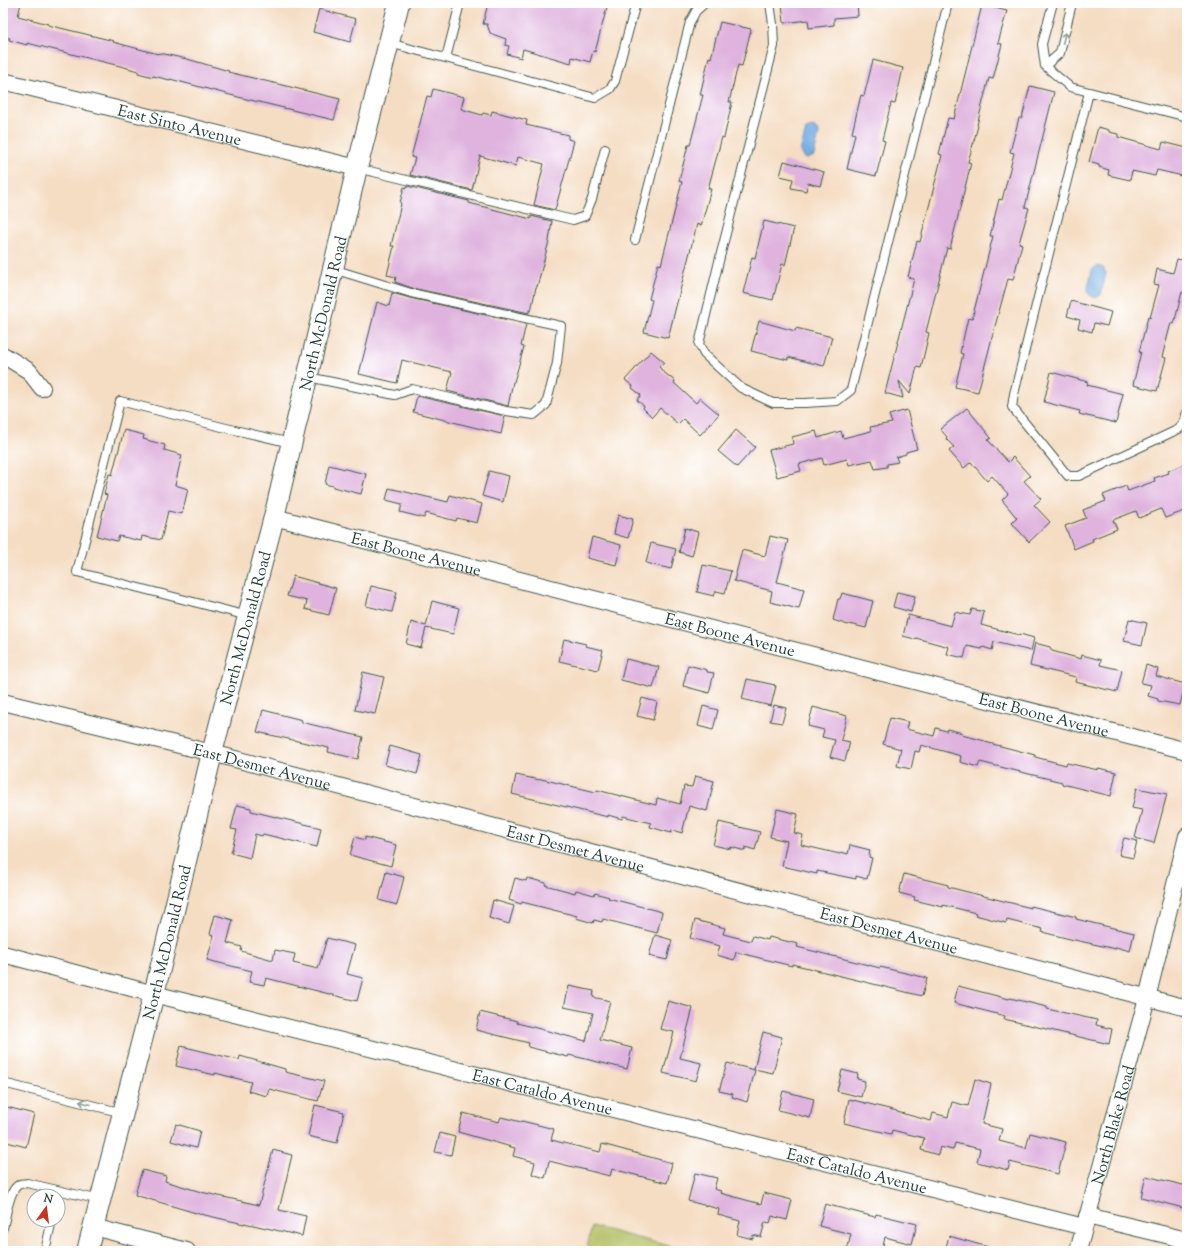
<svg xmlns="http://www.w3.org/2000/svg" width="1190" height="1254" font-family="'Sorts Mill Goudy',serif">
	<rect width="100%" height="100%" fill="#fff"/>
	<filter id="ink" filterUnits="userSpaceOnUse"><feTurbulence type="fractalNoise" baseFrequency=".025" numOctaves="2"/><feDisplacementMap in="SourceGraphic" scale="8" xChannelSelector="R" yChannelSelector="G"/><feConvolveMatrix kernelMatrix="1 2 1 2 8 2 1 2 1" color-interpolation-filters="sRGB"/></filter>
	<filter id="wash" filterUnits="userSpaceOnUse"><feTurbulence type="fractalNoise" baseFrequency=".012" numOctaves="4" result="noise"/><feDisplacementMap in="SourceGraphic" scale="16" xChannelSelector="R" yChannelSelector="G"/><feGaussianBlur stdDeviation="0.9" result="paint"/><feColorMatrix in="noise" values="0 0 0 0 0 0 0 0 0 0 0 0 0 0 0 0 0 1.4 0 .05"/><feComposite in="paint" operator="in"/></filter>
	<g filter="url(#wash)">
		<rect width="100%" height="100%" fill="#f5ddc3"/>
		<path fill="#afbb5c" stroke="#677c48" d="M592,1226L688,1251H586Z"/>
		<path fill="#74ade4" stroke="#4a758c" d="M812,127L815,128L819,133L814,156L807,159L802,156L800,152L806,130L809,128Z
			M1098,266L1103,268L1106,273L1101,295C1095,299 1091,297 1087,292L1092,270L1095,267Z"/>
		<g id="blocks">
			<path fill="#dfb3de" d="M3,3H21L18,16L48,24V25L114,41L113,42L158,54L159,53L187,59L229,71L228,72L340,99L334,120L238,97L170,79V80L153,76V77L138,73V71L124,67L27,43V45L9,40L10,38L3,37Z
				M488,3H608L595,52L593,51L590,62L572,57L571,63L523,49L521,58L507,54L509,46L505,45L506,39L495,35L490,33L487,24H483Z
				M782,3H857L858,16L834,18V25L809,28L808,20L784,23Z
				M982,5L1007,11L998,43L1002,44L993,79L989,78L977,125L978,126L968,162L971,163L950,249L947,248L926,332L929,333L921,368L917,367L910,394L899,381L903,398L885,393L914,279L908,277L917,241L920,242L942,155L939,154L948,118L954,119Z
				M319,9L356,19L350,42L313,32Z
				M720,22L751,29L742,66L738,65L729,102H732L724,138L722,137L708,189H711L701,226L697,224L668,338L644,332L652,300L649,299L658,264L661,265L682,182L679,181L688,145H690L703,95H700L709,57L711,58Z
				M873,60L903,68L895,104L891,103L882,140L885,141L876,176L847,169L855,134L852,133L861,95L864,96Z
				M1030,86L1054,92L1025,207L1029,208L1019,243L1022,244L1013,280L1008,279L995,326L978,392L955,387L963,354L960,353L968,318L972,319L993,236H990L999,199L1002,200L1014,153L1010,152L1019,118H1022Z
				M433,89L464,97L461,109L482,115L483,113L491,115L492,111L527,120L526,125L568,135V139L574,141L555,210L534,205L544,164L518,157L516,166L480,156L472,190L410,175L415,158L411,157L418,131L427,96L431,97Z
				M1098,127L1109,130V132L1118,134V137L1161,149L1163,142L1187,148V177L1157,170L1155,176L1132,171L1130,180L1108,175L1109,170L1099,167V165L1089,162Z
				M784,161L824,172L820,186L808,183L806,191L791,188L793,179L780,176Z
				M407,186L469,201V203L531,219V216L552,221L549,241L537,287H536L531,311L529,310V313L412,288L395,282L396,277L387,275L394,246H391L401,204L400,203L404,187L407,188Z
				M764,221L794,228L785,265L782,264L773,300L743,293L752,257L755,258Z
				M1177,259L1187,261V293L1182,292L1174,324L1171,323L1162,357L1166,358L1157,391L1133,385L1141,352H1139L1148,317L1150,318L1159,285L1154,284L1157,269L1173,273Z
				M392,293L410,298L526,324L521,346L524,347L514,382H513L508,406L447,391L452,372L402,360L397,383L359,374L377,302L389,306Z
				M1071,301L1111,312L1107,326L1094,323L1092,332L1078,328L1080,320L1067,316Z
				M759,321L795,331L796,328L832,337L824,366L788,357V360L751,351Z
				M651,351L664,362L659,367L662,370V371L675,381L674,383L696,403L700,398L719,414L700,435L683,419L678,424L660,408L652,417L643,408L644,406L637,400L641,395L632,388L633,386L625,380Z
				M1051,372L1088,382L1087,385L1123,394L1116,423L1079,414L1080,411L1044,402Z
				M417,396L505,416L501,434L413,412Z
				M967,408L991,438L988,440L1008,462L1013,457L1030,476L1024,481L1041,499L1034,505L1050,522L1029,542L1012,523L1017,518L1002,500L1008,494L992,476L987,481L971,462L964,468L949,451L954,447L946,439L947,437L940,429Z
				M907,410L917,449L906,452V454L896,457L898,462L887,464V467L875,469L872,460L849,465L847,459L824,465L822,458L799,464L801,471L777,477L769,450L793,444L792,437L816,431L818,438L841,431L843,438L871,431L870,427L892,423L889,415Z
				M124,430L144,435L143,439L165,445L164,450L182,455L175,485L188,489L182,514L168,511L161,540L142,536L141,541L119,536L117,541L97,536L107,495L104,494L109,474L112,475Z
				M736,430L755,447L737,467L718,451Z
				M1187,463V510L1165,518L1161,509L1139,518L1136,511L1113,520L1117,529L1092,539L1093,541L1074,549L1065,526L1086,518L1083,510L1106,501L1103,495L1126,486L1128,491L1155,481L1154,478L1169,473L1168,471Z
				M329,465L366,474L361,494L333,487V486L325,484Z
				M489,471L509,476L503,502L482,496Z
				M389,488L448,502L450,495L482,504L477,523L457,518L456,521L426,513L424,518L400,512L402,504L386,500Z
				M618,515L633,519L628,538L614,534Z
				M685,528L698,532L692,556L679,552Z
				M770,536L788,540L777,582L804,589L799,609L770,602L772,591L734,581L742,550L765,556Z
				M592,537L621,545L616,565L587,558Z
				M651,543L676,549L671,569L646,563Z
				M703,565L731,571L725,593L716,591L714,596L697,592Z
				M293,576L336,588L329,615L305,609L307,601L287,596Z
				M371,586L397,592L392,612L366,606Z
				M897,592L915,596L911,612L893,607Z
				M842,593L873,601L866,628L849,624L848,625L833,620L838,599H840Z
				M432,601L459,608L453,634L426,628L421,648L406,644L411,622L426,626Z
				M972,609L984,612L981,625L1019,635L1020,634L1034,638L1031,651L994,642L992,650L983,647L982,649L967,646L964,658L947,654L949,647L916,638L915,639L903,636L908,615L951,626L955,612L970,615Z
				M1129,619L1147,623L1142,645L1124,641Z
				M564,639L586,644L585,646L603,650L598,670L559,661Z
				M1035,643L1050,647L1052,651L1081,659L1082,655L1101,660L1100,665L1122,670L1117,692L1075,682L1076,677L1030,666Z
				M626,659L659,667L653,688L621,680Z
				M688,665L707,670V672L714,673L709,693L683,686Z
				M1146,665L1158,669L1156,676L1185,684L1180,705L1158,701V699L1148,696L1151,685L1141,683Z
				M363,672L384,677L375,714L355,710Z
				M747,679L775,685L774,686H776L771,706L742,699Z
				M642,698L657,702L653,720L637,716Z
				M774,705L786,708L782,723L770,721Z
				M703,706L718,710L713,730L698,726Z
				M813,707L847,716L841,740L850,742L845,761L830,757L835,740L822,737L824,730L808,726Z
				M263,710L302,720L301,722L363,737L358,759L328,752L329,748L257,732Z
				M890,718L908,722L906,729L934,736L936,728L946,731L947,729L963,733L962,735L985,741V742L1035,755V757L1066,765L1067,763L1098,770V768L1116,772L1111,796L1062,784V782L980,762L978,767L960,762L961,756L921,745L919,752L915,751L911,769L897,766L901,749L883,744Z
				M390,746L422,755L417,774L385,765Z
				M516,775L540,780L541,779L596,792L597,790L656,805L657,798L680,804L684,786L692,787L695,776L714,781L707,811L689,806L682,833L672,830L671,833L650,827L651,823L623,816L622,819L608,815V817L512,794Z
				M1137,788L1167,794L1154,843L1135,838L1142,810L1132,808Z
				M237,805L251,808V811L321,828L317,847L263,834L262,836L255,834L250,858L231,853L237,830L231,829Z
				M777,809L798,814L794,833L803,835L801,845L840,854L841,852L848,854L850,845L870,850L869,857L872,858L867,879L856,876V879L817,871V874L782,866L787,841L770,837Z
				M719,822L760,832L755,850L745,847V851L731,847V849L713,845Z
				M355,837L365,840V837L396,845L391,866L350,855Z
				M1124,838L1137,841L1133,858L1119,855Z
				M386,872L404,877L397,905L379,900Z
				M904,874L948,885V887L1031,908V906L1076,917V919L1134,933L1130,951L1116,947V949L1070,939L1042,932L1043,929L1007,920L1006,923L975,915L976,913L943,905V907L914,900L915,897L899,893Z
				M515,878L526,881L527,878L546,883L545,885L575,893L576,890L594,895L595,893L609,897L608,898L662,912L657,933L603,919L602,922L594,920L593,923L576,918L577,916L522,902L521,904L509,900Z
				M493,900L514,906L509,924L489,918Z
				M215,915L233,920L227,943L242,947L241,951L273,960L275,950L295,954L293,963L318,969L327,938L355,945L347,974L363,978L357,1001L266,978L264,985L249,982L252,971L207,960L214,935L210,934Z
				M695,920L725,928L723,934L751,941L753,936L768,940L769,937L798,944L797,947L880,968V967L927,978L922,996L792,964V966L736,952L734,960L717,955L720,946L690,938Z
				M655,935L672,940L667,960L649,956Z
				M569,986L594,991L593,997L610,1001L600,1040L632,1048L627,1069L569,1055L568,1057L528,1047L529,1043L476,1030L480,1012L517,1021V1023L586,1041L593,1013L564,1007Z
				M958,986L1009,999L1010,998L1047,1007V1009L1097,1020L1096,1025L1112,1029L1109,1044L1004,1019L1005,1016L954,1003Z
				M668,1001L693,1008L680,1058L701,1063L696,1081L663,1073L674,1032L660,1029Z
				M763,1032L782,1037L773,1073L754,1069Z
				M181,1046L239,1060L240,1056L285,1069V1072L324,1081L318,1101L269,1089L267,1096L248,1091L251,1082L215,1073V1075L176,1066Z
				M727,1063L755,1070L747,1102L732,1097L733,1094L719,1091Z
				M842,1070L858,1074L857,1079L865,1081L861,1097L837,1091Z
				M975,1079L991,1084L982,1124L1002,1129L999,1141L1026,1148L1030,1133L1066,1142L1058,1174L1010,1162L1008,1170L977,1162L980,1149L955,1143L953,1150L940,1147L938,1155L921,1150L924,1138L892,1130L891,1134L844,1123L849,1099L897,1111V1112L931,1121L933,1113L948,1117L952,1102L968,1106Z
				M783,1091L814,1099L810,1118L778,1110Z
				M315,1105L344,1112L337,1143L308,1136Z
				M3,1106L34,1114L26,1147L3,1141Z
				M463,1113L499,1122L501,1117L521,1122L522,1121L554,1129L551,1140L600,1152L602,1144L672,1163L667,1183L612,1169L610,1176L549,1161L545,1178L532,1174L535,1162L513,1156L515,1148L458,1132Z
				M176,1124L200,1131L196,1148L171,1141Z
				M440,1133L455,1137L451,1155L435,1152Z
				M273,1150L292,1155L279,1210L306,1216L302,1236L244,1223V1224L196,1213L135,1195L142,1170L166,1176L165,1181L201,1192L259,1205Z
				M695,1173L717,1178L714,1189L721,1191L720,1193L761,1204L764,1193L792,1200L787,1220L772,1216L770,1223L765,1222L761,1237L753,1235V1239L737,1235L740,1221L718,1215L719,1209L688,1201Z
				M1146,1176L1187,1186V1209L1141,1197Z
				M825,1204L875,1217L876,1214L917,1224L912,1244L885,1237L882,1251H847L851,1234L819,1226Z
				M949,1236L988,1247V1251H945Z"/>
		</g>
	</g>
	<g filter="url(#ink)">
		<use href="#blocks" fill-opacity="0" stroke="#3f5549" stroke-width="1"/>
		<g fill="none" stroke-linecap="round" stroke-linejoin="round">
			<g stroke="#3f5549" stroke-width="10">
				<path id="service" d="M770,3L773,24L774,46L721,253L699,344L704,354L741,388L773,403H805L837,401L851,390L948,3
					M1053,3L1042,44L1045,66L1070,87L1187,117
					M389,43L595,98L610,89L615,81L636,3
					M446,58L460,3
					M1045,66L1060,53L1072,3
					M1089,92L1014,394L1012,407L1068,476H1079L1179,429L1185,420L1187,410
					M357,168L573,220L585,216L592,199L605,149
					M635,240L690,22L696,11L705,3
					M308,377L395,395L412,389L506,411L534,415L546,405L557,363L561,326L411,293L333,269
					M248,616L77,572L120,401L222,427L291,443
					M3,1083L123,1113
					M3,1228C6,1217 9,1188 20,1184C22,1183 25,1184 27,1183L100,1200
					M45,1251L52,1220"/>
			</g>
			<g stroke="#3f5549" stroke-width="18">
				<g id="minor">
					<path id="s1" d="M3,81L357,168"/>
					<path d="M3,355L29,371L42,388"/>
					<path id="s2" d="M274,517L1187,751"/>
					<path id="s3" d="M3,702L212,753L1187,1008"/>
					<path id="s4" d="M3,954L154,994L1084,1227"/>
					<path d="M1087,1216L1187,1240"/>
					<path d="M93,1227L187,1251"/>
					<path id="s5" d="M1078,1251L1147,998L1187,836"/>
				</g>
			</g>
			<g stroke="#3f5549" stroke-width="22">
				<g id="tertiary">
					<path id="s6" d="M87,1251L154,994L212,753L274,517L357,168L399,3"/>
				</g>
			</g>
			<use href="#service" stroke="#fff" stroke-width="8"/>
			<use href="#minor" stroke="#fff" stroke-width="16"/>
			<use href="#tertiary" stroke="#fff" stroke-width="20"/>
		</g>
		<defs><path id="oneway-shaft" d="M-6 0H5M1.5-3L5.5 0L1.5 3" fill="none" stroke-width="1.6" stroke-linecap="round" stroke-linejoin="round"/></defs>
		<g stroke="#8f9e9a">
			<use href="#oneway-shaft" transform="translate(1064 38) rotate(-76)"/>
			<use href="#oneway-shaft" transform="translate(85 1103) rotate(-166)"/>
		</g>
	</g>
	<g text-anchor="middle" stroke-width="4" stroke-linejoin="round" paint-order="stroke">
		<g font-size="16" fill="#1f3d34" stroke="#fff">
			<text dy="6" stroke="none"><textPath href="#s1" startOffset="182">East Sinto Avenue</textPath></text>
			<text dy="6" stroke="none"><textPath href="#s6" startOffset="967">North McDonald Road</textPath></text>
			<text dy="6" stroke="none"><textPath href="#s2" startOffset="147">East Boone Avenue</textPath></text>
			<text dy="6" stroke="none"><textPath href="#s6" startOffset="643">North McDonald Road</textPath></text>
			<text dy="6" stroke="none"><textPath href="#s2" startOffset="471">East Boone Avenue</textPath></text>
			<text dy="6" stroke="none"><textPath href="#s2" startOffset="795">East Boone Avenue</textPath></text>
			<text dy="6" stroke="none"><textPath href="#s3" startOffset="267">East Desmet Avenue</textPath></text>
			<text dy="6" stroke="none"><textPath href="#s3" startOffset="591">East Desmet Avenue</textPath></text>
			<text dy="6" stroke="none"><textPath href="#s3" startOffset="915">East Desmet Avenue</textPath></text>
			<text dy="6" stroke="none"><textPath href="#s6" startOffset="319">North McDonald Road</textPath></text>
			<text dy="6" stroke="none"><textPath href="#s4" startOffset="557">East Cataldo Avenue</textPath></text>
			<text dy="6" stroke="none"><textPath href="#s5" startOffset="131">North Blake Road</textPath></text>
			<text dy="6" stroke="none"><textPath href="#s4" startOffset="881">East Cataldo Avenue</textPath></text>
		</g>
	</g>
	<rect width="1190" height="1254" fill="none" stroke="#fff" stroke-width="16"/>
	<g transform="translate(46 1208) rotate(14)"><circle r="19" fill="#ffffff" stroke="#a5b1ae"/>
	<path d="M0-3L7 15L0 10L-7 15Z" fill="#c8321e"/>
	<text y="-6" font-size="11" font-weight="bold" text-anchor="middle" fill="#1f3d34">N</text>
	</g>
</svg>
